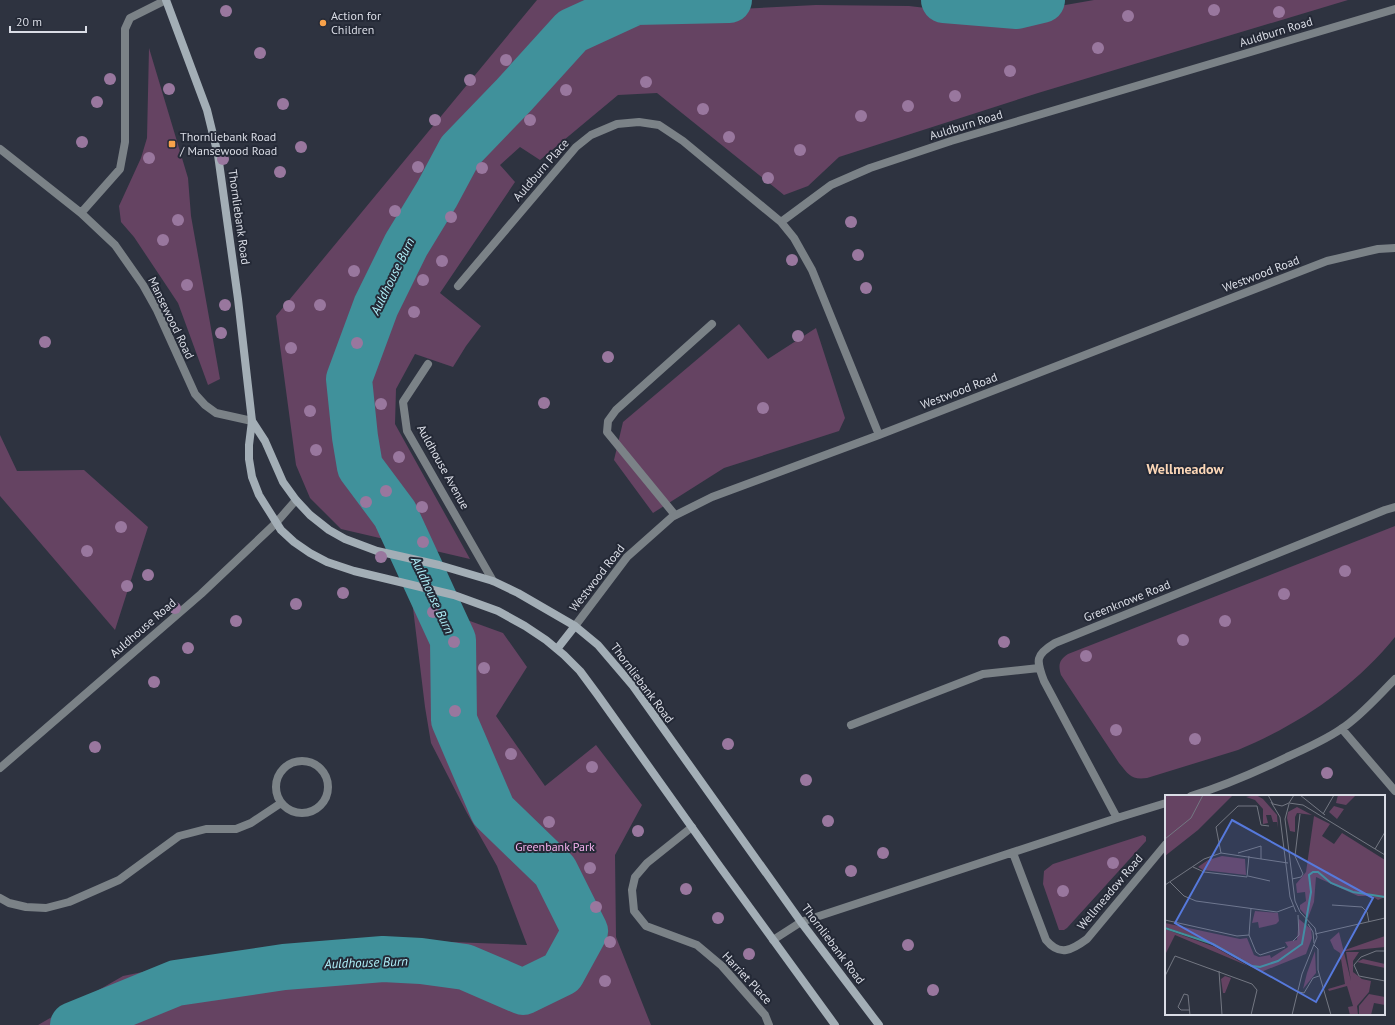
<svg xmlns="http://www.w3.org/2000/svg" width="1395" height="1025" font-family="'PT Sans',sans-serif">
	<rect width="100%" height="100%" fill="#2e3340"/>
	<path fill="#654362" d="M537,0H638L642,14L816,5L909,6L977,14L1031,11L1094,0H1348L1038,93L839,157L808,186L784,195L657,93L618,95L540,160L520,147L500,165L515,182L440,293L481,326L466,346L453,367L415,354L396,389L395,424L470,559L341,529L310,498L296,465L276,316Z
		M149,48L188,178L191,216L220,379L208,385L178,303L134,237L121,222L119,206L141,158L147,138Z
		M739,324L768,359L816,328L845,418L839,431L724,468L653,513L614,460L623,422Z
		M0,435L17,471L84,470L148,527L115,630L0,496Z
		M1395,526V637C1354,688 1298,725 1238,750L1147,778C1131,780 1129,775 1119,763L1061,675C1058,665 1059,660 1068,654Z
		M412,600L503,633L527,667L496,716L545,786L596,745L642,805L615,855L616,937L651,1025H38L123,976L236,953L323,950L426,952L425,941L527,945L497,866L467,813L431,743L425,707Z
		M1143,835L1146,837V841L1067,928L1064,930H1059L1043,884L1044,871L1053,864Z"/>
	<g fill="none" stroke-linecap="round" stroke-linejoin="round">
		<path stroke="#40919b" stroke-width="46" d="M944,0L1017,6L1042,0
			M73,1025L176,983L284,967L383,959L421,961L465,967L523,992L562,973L585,931L555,871L493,811L454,720L453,640L395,514L360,467L355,437L349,379L376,306L406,245L437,194L460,151L514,95L572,31L635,2L729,0"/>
		<path stroke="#7b8287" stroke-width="8" d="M675,515L607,432L608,421L616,410L712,324"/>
		<path stroke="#7b8287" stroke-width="8" d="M0,149L81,213L115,245L143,285L157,310L195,394L205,405L216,413L252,421
			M81,213L120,169L125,142V29L130,18L166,0
			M458,286L576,147L591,135L617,124L639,122L659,125L683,141L781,222
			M428,364L403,402L407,431L493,581
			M879,435L812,270L794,238L781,222L831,185L870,168L951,141L1395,9
			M575,626L627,557L672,517L712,497L879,435L1327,261L1378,249L1395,248
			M851,725L983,674L1039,668
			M1342,729L1395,791
			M276 787a26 26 0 1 1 52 0a26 26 0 1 1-52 0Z
			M1191,796C1224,786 1256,772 1287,757C1305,749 1325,740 1341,729C1360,717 1379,695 1395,679
			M1117,818L1044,681C1036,660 1035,655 1055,643L1385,510L1395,507
			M692,827L647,863L635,877L632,890L634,911L646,926L697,945L722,966L765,1015L769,1025
			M1013,853L1046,940C1060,957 1072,950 1087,939L1166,844
			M0,898L9,903L26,907L46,908L69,902L119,880L179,836L206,829H236L251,823L281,803
			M773,940L801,922L1117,818L1166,803"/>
		<path stroke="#7b8287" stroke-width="8" d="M0,768L201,594L276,523L296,500"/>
		<path stroke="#a3aeb6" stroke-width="8" d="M166,0L207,110L218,155L238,299L252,421L249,445V459L252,477L259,495L269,511L281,530L294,542L310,553L327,562L354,571L454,595L498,611L525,626L546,640L564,655L580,671L597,694L718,864L835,1025
			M252,421L265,441L283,482L296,500L310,515L329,530L345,539L377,551L439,565L493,581L518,593L575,626L598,645L633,686L801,922L879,1025
			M557,649L575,626"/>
	</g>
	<g fill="#99779e">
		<circle cx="1214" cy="10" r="6"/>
		<circle cx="226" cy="11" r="6"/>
		<circle cx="1279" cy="12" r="6"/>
		<circle cx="1128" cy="16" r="6"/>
		<circle cx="1098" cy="48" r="6"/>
		<circle cx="260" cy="53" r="6"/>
		<circle cx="506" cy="60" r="6"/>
		<circle cx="1010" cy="71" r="6"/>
		<circle cx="110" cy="79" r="6"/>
		<circle cx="470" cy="80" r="6"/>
		<circle cx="646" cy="82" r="6"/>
		<circle cx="169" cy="89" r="6"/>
		<circle cx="566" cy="90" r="6"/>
		<circle cx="955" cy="96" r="6"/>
		<circle cx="97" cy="102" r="6"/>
		<circle cx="283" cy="104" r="6"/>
		<circle cx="908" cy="106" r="6"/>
		<circle cx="703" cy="109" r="6"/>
		<circle cx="861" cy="116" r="6"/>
		<circle cx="435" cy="120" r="6"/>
		<circle cx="530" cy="120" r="6"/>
		<circle cx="729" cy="137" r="6"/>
		<circle cx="82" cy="142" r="6"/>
		<circle cx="301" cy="147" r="6"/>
		<circle cx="800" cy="150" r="6"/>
		<circle cx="149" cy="158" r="6"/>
		<circle cx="223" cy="159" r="6"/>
		<circle cx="418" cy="167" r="6"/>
		<circle cx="482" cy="168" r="6"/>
		<circle cx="280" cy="172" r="6"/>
		<circle cx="768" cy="178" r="6"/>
		<circle cx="395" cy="211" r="6"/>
		<circle cx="451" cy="217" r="6"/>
		<circle cx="178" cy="220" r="6"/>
		<circle cx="851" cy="222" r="6"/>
		<circle cx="163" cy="240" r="6"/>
		<circle cx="858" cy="255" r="6"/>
		<circle cx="792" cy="260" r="6"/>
		<circle cx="442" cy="261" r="6"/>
		<circle cx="354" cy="271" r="6"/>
		<circle cx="423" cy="280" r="6"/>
		<circle cx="187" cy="285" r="6"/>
		<circle cx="866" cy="288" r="6"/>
		<circle cx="225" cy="305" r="6"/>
		<circle cx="320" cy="305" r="6"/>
		<circle cx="289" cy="306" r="6"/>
		<circle cx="414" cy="312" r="6"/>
		<circle cx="221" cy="333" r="6"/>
		<circle cx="798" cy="336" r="6"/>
		<circle cx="45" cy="342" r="6"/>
		<circle cx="357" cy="343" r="6"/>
		<circle cx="291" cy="348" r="6"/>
		<circle cx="608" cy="357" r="6"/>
		<circle cx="544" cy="403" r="6"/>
		<circle cx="381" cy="404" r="6"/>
		<circle cx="763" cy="408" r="6"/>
		<circle cx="310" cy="411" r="6"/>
		<circle cx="316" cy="450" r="6"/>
		<circle cx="399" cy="457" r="6"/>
		<circle cx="386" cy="491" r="6"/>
		<circle cx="366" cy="502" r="6"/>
		<circle cx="422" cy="507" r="6"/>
		<circle cx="121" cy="527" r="6"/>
		<circle cx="423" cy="542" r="6"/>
		<circle cx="87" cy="551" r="6"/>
		<circle cx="381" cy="557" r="6"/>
		<circle cx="1345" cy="571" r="6"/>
		<circle cx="148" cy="575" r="6"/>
		<circle cx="127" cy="586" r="6"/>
		<circle cx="343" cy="593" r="6"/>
		<circle cx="1284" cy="594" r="6"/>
		<circle cx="296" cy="604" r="6"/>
		<circle cx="175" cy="608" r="6"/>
		<circle cx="433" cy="612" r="6"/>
		<circle cx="236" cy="621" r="6"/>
		<circle cx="1225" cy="621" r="6"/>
		<circle cx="1183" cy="640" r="6"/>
		<circle cx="454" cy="642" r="6"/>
		<circle cx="1004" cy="642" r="6"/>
		<circle cx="188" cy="648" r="6"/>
		<circle cx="1086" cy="656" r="6"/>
		<circle cx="484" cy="668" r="6"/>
		<circle cx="154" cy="682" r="6"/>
		<circle cx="455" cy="711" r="6"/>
		<circle cx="1116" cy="730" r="6"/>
		<circle cx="1195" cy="739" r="6"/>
		<circle cx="728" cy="744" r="6"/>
		<circle cx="95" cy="747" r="6"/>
		<circle cx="511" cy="754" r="6"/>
		<circle cx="592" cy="767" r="6"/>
		<circle cx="1327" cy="773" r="6"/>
		<circle cx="806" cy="780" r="6"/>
		<circle cx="828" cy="821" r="6"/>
		<circle cx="549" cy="822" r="6"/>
		<circle cx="638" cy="831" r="6"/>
		<circle cx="883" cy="853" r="6"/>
		<circle cx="1113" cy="863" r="6"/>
		<circle cx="590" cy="868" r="6"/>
		<circle cx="851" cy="871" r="6"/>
		<circle cx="686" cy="889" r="6"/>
		<circle cx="1063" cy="891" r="6"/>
		<circle cx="596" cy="907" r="6"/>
		<circle cx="718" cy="918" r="6"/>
		<circle cx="610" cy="942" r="6"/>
		<circle cx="908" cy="945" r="6"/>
		<circle cx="749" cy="954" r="6"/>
		<circle cx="605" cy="981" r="6"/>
		<circle cx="933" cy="990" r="6"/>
	</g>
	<g fill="#f7a14a" stroke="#242936" stroke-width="1.5">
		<circle cx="323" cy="23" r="4"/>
		<rect x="168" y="140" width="8" height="8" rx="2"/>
	</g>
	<g text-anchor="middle" stroke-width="4" stroke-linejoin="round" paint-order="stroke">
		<g font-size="12" fill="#dadde6" stroke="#242936" text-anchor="start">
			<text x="331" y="20">Action for<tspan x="331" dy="14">Children</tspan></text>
			<text x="180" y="141">Thornliebank Road<tspan x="180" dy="14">/ Mansewood Road</tspan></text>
		</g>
		<g font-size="12" fill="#dadde6" stroke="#242936">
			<text transform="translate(1276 32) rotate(-17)" y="4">Auldburn Road</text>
			<text transform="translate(966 125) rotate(-17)" y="4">Auldburn Road</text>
			<text transform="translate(541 170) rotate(-49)" y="4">Auldburn Place</text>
			<text transform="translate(239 217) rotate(82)" y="4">Thornliebank Road</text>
			<text transform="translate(1261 274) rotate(-21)" y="4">Westwood Road</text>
			<text transform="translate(171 318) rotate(64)" y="4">Mansewood Road</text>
			<text transform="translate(959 391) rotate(-21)" y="4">Westwood Road</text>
			<text transform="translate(443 467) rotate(61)" y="4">Auldhouse Avenue</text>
			<text transform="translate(597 578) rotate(-52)" y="4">Westwood Road</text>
			<text transform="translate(1127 601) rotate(-22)" y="4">Greenknowe Road</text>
			<text transform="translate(143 628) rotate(-41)" y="4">Auldhouse Road</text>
			<text transform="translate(642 683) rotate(53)" y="4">Thornliebank Road</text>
			<text transform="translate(1110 892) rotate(-50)" y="4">Wellmeadow Road</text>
			<text transform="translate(833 944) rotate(53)" y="4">Thornliebank Road</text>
			<text transform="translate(747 978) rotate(47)" y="4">Harriet Place</text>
		</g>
		<g font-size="12" fill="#f1aeea" stroke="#242936">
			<text x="555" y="851">Greenbank Park</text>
		</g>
		<g font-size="13" font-style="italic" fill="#b0f1fa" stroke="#242936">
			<text transform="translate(392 276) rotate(-64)" y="5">Auldhouse Burn</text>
			<text transform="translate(433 595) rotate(65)" y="5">Auldhouse Burn</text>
			<text transform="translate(366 962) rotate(-2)" y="5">Auldhouse Burn</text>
		</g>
		<g font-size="14" font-weight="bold" fill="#fcd7b7" stroke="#242936">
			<text x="1185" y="474">Wellmeadow</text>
		</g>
	</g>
	<g transform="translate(1165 795)">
		<rect width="220" height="220" fill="#2e3340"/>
		<path d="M0,0H68L33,35L0,61ZM91,0L98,4L112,20L113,33L112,27H108L106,20H101L103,28L98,29V14L90,5L81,2ZM173,0H191L181,10L171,8ZM169,11L179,14L172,24L164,17ZM132,12L147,20L132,18L130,22V37L125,36L122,23L123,17ZM149,21L165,29L157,41L169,49L177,38L220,65V102L213,105L207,101H193L151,82L149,107L143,123L135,114V110L141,106L140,97L132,98L131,89L141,77ZM57,61L80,64L81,80L38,75L33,72L43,65ZM90,116L113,118L114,126L111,129L94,133L93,127L87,128ZM134,124L146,134L147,143L141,159L96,177L47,148L0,132V128L75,144L82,143L89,160L94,162L105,160L106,163L123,152L120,147L132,145ZM0,134L50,152L83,171L10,140L0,160ZM174,137L186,186L181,157H194L188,166V177L197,184L206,186L204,197L192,211L193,220H185L183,212L188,211L182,191L164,196L163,194L180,189L175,158L169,154L165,145ZM220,141V152L180,156V155ZM150,156L151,178L138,194L142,178ZM198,164L220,169V173L192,167ZM60,181L66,183L60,198H58L56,184ZM204,199L220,202V210L209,208L206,220H194V211Z" fill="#654362"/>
		<path fill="none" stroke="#40919b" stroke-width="2" d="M0,133L48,149L87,171L95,172L113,166L137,149L146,97L144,80L148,77H153L166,88L188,97L220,102"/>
		<path fill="none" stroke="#737782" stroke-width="1" d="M103,0L108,9L117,11L124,8L129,0M135,0L160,20M106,7L115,22L125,102L131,117M124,8L138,10L220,60M124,9L120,24L130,106L135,117L150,133L152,142L137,179L127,220M158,19L169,0M0,44L26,23L38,0M210,54L220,37M56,58L51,32L73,11H92L96,30L104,31M73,58L96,51V64M28,72L39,77L82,82L84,61M83,81L105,86M127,84L136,82L138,79L130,61L135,19M5,87L19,101L31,106L112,117L128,111M0,90L39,64L56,58L123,68M167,110L197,112L202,117L204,127M0,125L72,141L84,140L86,113M143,129L148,137L149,148M150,139L220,123M84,140L91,157L95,160L120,152M128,146L134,140L133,120M149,150L153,154V175L166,220M220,156H211L196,162L189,170L194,181L220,186M54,176L57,220M0,181L10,161L87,189L92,195L86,220M134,197L139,198L148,183L154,181M24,215H16L13,212L19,199L23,200L25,220"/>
		<path fill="#5679dc" fill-opacity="0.15" stroke="#5679dc" stroke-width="2" d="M67,25L208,103L151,207L10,128Z"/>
		<rect width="220" height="220" fill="none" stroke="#dadde6" stroke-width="2"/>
	</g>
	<path d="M10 26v6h76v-6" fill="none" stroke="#dadde6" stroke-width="2"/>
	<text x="16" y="26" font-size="12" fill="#dadde6" stroke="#242936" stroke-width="3" paint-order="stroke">20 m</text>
</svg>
